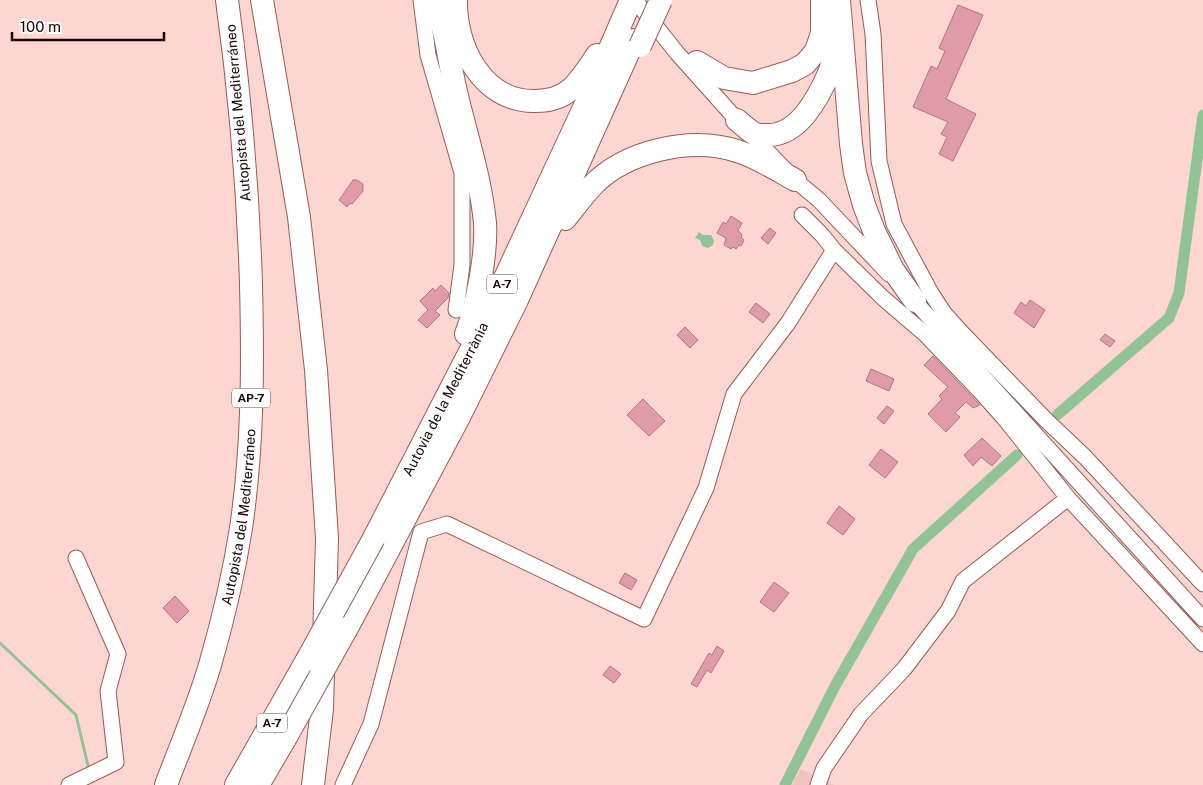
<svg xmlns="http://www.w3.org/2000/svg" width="1203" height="785" font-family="'Public Sans',sans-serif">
	<rect width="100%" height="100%" fill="#fed6d1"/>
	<path fill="#efc4bf" d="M801,769L834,785H792Z"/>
	<path fill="#91c395" d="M699,232L703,235H711L714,240L713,245L708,248L702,246L700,240L695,238Z"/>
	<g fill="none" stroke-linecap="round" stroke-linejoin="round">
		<path stroke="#91c395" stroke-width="3" d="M0,643L76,715L89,770"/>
		<path stroke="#91c395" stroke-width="11" d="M1057,415L1169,318L1179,293L1203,115
			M785,785L835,686L913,549L1017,455"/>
	</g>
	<path fill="#e09ba8" stroke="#b07681" d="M958,5L983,15L946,99L976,114L953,161L939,154L947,137L941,134L948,122L913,107L931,66L937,69L945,51L939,48Z
		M353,180H357L363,184V191L352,204L350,203L347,207L339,200Z
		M731,216L742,223L738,230L742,235L741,237L744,240L741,246L739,245L736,249L733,247L731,249L724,245L726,238L717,233L723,222L726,224Z
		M770,228L776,233L768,244L761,238Z
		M441,285L449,293L448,298L435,311L440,315L427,328L418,320L428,310L420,301L433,288L435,291Z
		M1030,300L1045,310L1034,328L1014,313L1021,302L1026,306Z
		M756,303L770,314L763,323L749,312Z
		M685,327L698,340L690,348L677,335Z
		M1105,334L1115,341L1110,347L1100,340Z
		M933,356L980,405L973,408L966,402L955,413L960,417L946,432L928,414L942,399L939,396L948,387L924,365Z
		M871,369L894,379L889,391L866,381Z
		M643,399L665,421L649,436L627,415Z
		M887,406L894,411L884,424L877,418Z
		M982,438L1001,456L992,466L981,457L973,466L964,455Z
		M881,449L898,462L885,478L869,465Z
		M839,506L855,519L843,535L827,523Z
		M625,573L637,580L631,590L619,583Z
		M774,582L789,593L774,612L760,602Z
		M175,596L189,611L177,623L163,608Z
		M717,646L724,651L711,673L707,670L697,687L691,684L709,653L712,655Z
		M610,666L621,674L614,683L603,675Z"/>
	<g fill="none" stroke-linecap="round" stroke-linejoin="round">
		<g stroke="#935c55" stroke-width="17">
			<path id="minor" d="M421,0L428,55L462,173V265L456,310
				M635,0L677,53L737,120L795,180L819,200L889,274
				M868,0L873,34L879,161L894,224L931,293L944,313L961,332L1046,420L1085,457L1203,584
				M834,250L883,298L925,334L980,391L1004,418L1068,498
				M908,294L1203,619
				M69,785L116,762L108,691L118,654L76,558
				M343,785L371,724L421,532L447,524L644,619L706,488L734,394L788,323L834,250L822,235L802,215
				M818,785L824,768L861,714L904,669L948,611L963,581L1068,498L1203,644"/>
		</g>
		<g stroke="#935c55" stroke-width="24">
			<g id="highway">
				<path d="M262,0L299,217L316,370L327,538L322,709L313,785"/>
				<path d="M438,0C439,14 443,27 446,41C450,61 453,81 458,100C468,141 481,181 485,223C487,253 477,306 466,334"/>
				<path d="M456,0C455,46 482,102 535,101C548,101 561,98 571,89C581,80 589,67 597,55"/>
				<path d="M839,0L851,144L855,173L864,205L874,231L893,270L915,301"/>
				<path d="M697,62L724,78L753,83L792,71L805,64L816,51L822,33V0"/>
				<path d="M737,120C742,124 749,131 755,134C758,135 763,135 766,135C799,137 819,96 830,71C833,61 835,50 837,41"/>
				<path d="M565,219C574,208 582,197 592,186C625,151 691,136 737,151C757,157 777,170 795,180"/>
				<path id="s1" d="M374,538L478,336L589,97L631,0"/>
				<path d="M347,628L459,417L517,300L634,40"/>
				<path id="s2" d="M166,785C181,745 198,706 210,665C223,620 234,573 241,528C253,447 253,365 251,284C248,188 240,94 227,0"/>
				<path d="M236,785L307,660"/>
				<path d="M258,785L285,739"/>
			</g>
		</g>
		<use href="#minor" stroke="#fff" stroke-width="15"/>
		<use href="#highway" stroke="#fff" stroke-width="22"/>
		<g stroke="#935c55" stroke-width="24" stroke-linecap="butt">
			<path id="highway-bridge" d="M640,46L661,0
				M307,660L374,538
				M285,739L347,628"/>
		</g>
		<use href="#highway-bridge" stroke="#fff" stroke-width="22"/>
	</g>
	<g text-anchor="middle" stroke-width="4" stroke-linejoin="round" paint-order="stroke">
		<g fill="#fff" stroke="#5d504f" stroke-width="1">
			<rect x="487" y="274.5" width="30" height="19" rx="4"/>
			<rect x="232" y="388.5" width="38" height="19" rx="4"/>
			<rect x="257" y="713.5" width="30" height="19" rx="4"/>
		</g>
		<g font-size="12" font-weight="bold" fill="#180504">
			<text x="502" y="288">A-7</text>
			<text x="251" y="402">AP-7</text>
			<text x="272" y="727">A-7</text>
		</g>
		<g font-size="14" fill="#180504" stroke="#fff">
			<text transform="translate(238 113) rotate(-95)" y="5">Autopista del Mediterráneo</text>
			<text dy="5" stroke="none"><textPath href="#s1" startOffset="156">Autovia de la Mediterrània</textPath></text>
			<text dy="5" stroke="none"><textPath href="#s2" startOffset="279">Autopista del Mediterráneo</textPath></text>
		</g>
	</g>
	<path d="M12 32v8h152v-8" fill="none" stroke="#180504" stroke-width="2.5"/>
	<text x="20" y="32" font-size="15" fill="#180504" stroke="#ffffff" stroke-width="4" paint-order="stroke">100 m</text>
</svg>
